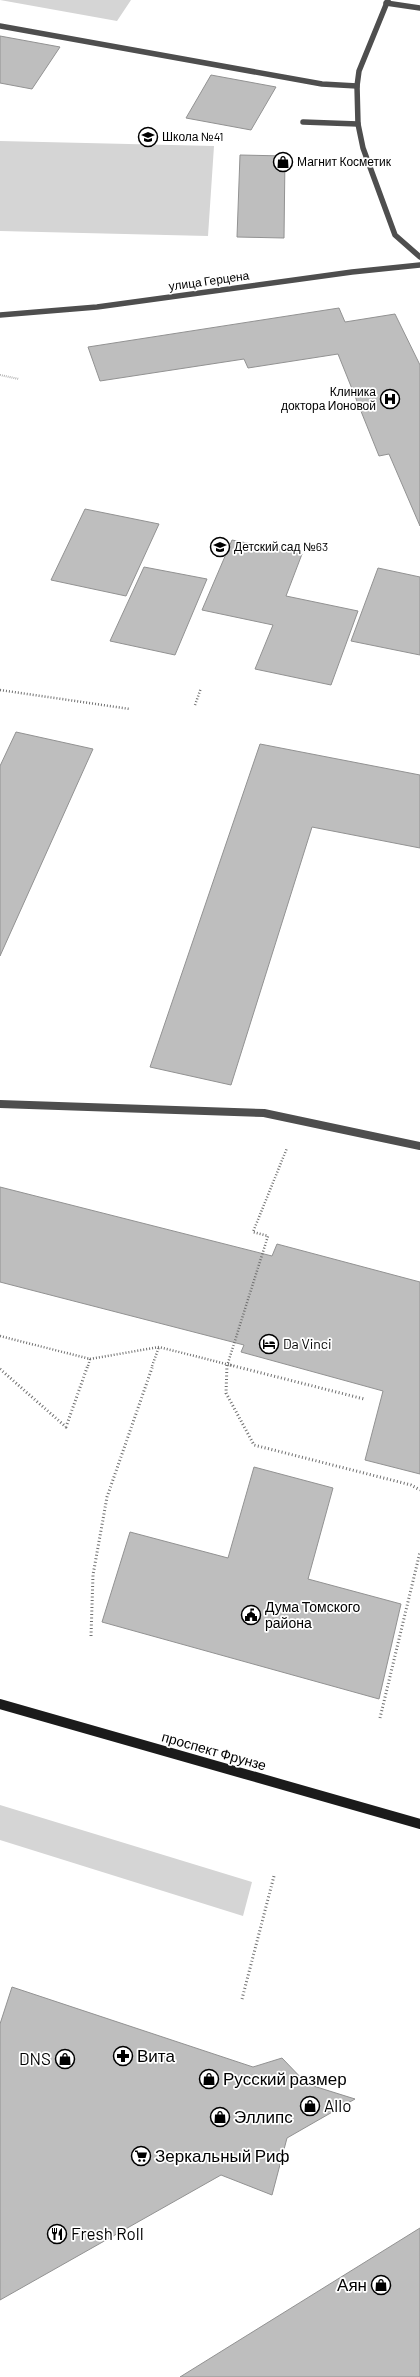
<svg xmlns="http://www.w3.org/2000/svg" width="420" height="2377" font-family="Barlow,sans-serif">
	<rect width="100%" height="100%" fill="#fff"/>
	<path fill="#d5d5d5" d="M0,0H131L117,21Z
		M0,141L214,146L208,236L0,231Z
		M0,1805L252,1882L243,1916L0,1840Z"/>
	<path fill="#bebebe" stroke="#929292" d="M0,36L60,47L32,89L0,83Z
		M211,75L276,87L251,130L186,118Z
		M240,155L285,156L284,238L237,237Z
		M339,308L345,322L395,314L420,365V526L389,454L379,456L338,354L248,368L244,359L100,381L88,347Z
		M85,509L159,524L126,596L51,580Z
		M232,540L302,554L286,596L358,611L331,685L255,669L273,625L202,610Z
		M144,567L207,579L175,655L110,641Z
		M378,568L420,577V655L351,641Z
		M16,732L93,749L0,956V766Z
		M260,744L420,775V848L312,827L231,1085L150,1067Z
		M0,1187L272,1256L277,1244L420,1282V1474L365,1460L383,1391L241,1352L244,1345L0,1282Z
		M254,1467L333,1488L308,1579L401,1604L379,1699L102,1622L130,1532L228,1558Z
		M12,1987L253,2067L282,2058L307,2084L355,2099L287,2138L272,2195L221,2175L0,2300V2024Z
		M420,2228V2377H180Z"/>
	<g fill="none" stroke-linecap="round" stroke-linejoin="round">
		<path stroke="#707070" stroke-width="2" stroke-dasharray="0.5 1.5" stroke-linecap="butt" d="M0,375L19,379"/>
		<path stroke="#707070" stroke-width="2.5" stroke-dasharray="1 2" stroke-linecap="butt" d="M0,690L130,709
			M195,705L201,688
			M0,1336L90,1359L88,1366
			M90,1359L159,1347L234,1366
			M152,1366L159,1347
			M227,1366L268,1236L253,1232L287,1148"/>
		<path stroke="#707070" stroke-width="3" stroke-dasharray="1 2.5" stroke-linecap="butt" d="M227,1365L226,1393L254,1445L411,1485L420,1490
			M230,1365L364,1399
			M0,1369L66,1427L88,1365
			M91,1636L93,1575L107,1497L153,1365
			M380,1718L420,1552
			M242,1999L274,1876"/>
		<path stroke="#4e4e4e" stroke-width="5.5" d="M386,3L420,8
			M0,26L322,84L357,86
			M303,122L358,124"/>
		<path stroke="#4e4e4e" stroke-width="8" d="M0,1104L264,1113L420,1146"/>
		<path stroke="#4e4e4e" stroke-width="5.5" d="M388,0L359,71L357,86L358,124L363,148L395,235L420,257"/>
		<path stroke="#4e4e4e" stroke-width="5.5" d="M0,315L97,307L352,272L420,265"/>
		<path stroke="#1b1b1b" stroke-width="10" d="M0,1704L420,1824"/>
	</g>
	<defs>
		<g id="school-ring" transform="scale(1)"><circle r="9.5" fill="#fff" stroke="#000" stroke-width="1.5"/><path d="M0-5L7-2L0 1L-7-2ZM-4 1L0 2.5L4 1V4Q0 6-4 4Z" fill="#000"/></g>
		<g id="shop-ring" transform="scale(1)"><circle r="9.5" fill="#fff" stroke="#000" stroke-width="1.5"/><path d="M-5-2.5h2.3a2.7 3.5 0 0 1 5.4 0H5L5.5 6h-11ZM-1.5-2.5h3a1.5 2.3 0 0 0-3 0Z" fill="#000"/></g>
		<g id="hospital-ring" transform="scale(1)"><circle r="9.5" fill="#fff" stroke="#000" stroke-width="1.5"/><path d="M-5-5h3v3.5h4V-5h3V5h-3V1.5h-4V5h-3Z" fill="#000"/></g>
		<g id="hotel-ring" transform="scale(1)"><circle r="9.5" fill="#fff" stroke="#000" stroke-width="1.5"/><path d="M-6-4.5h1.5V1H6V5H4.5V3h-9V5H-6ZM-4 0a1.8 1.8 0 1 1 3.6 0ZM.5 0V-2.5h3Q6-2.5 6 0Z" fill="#000"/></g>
		<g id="civic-ring" transform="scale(1)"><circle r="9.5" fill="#fff" stroke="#000" stroke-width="1.5"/><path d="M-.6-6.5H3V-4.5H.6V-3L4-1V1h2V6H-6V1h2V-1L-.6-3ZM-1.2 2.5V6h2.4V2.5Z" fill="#000"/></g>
		<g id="pharmacy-ring" transform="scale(1)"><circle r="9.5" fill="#fff" stroke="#000" stroke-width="1.5"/><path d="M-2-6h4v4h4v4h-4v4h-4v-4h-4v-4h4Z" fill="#000"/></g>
		<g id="supermarket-ring" transform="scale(1)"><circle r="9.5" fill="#fff" stroke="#000" stroke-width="1.5"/><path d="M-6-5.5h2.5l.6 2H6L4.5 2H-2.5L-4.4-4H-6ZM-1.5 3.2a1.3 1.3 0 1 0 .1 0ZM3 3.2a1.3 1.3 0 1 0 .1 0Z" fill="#000"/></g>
		<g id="restaurant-ring" transform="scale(1)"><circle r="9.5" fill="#fff" stroke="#000" stroke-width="1.5"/><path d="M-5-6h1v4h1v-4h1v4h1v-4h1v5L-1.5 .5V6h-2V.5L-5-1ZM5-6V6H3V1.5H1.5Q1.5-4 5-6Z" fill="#000"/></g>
	</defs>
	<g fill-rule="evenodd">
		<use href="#school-ring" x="148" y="137"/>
		<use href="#shop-ring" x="283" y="162"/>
		<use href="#hospital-ring" x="390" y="399"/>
		<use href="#school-ring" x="220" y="547"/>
		<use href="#hotel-ring" x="269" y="1344"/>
		<use href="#civic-ring" x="251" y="1615"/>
		<use href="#pharmacy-ring" x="123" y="2056"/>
		<use href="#shop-ring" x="65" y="2059"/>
		<use href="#shop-ring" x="209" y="2079"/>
		<use href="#shop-ring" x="310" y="2106"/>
		<use href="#shop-ring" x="220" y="2117"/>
		<use href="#supermarket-ring" x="141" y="2156"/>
		<use href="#restaurant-ring" x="57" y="2234"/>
		<use href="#shop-ring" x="381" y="2285"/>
	</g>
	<g text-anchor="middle" stroke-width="3.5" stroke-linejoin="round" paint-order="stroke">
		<g font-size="12" fill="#000" stroke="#fff" text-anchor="start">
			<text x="162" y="141">Школа №41</text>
			<text x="297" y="166">Магнит Косметик</text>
			<text x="376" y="396" text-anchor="end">Клиника<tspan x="376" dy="14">доктора Ионовой</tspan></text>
			<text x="234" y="551">Детский сад №63</text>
		</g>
		<g font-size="12" fill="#000" stroke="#fff">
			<text transform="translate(209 281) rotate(-8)" y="4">улица Герцена</text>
		</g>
		<g font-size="14" fill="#000" stroke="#fff" text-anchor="start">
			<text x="283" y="1349">Da Vinci</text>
			<text x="265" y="1612">Дума Томского<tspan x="265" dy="16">района</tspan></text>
		</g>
		<g font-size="14" fill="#000" stroke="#fff">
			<text transform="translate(214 1751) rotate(16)" y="5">проспект Фрунзе</text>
		</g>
		<g font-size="17" fill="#000" stroke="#fff" text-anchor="start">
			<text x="137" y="2062">Вита</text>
			<text x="51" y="2065" text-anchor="end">DNS</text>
			<text x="223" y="2085">Русский размер</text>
			<text x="324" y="2112">Allo</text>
			<text x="234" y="2123">Эллипс</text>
			<text x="155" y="2162">Зеркальный Риф</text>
			<text x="71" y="2240">Fresh Roll</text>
			<text x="367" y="2291" text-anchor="end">Аян</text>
		</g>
	</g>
</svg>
